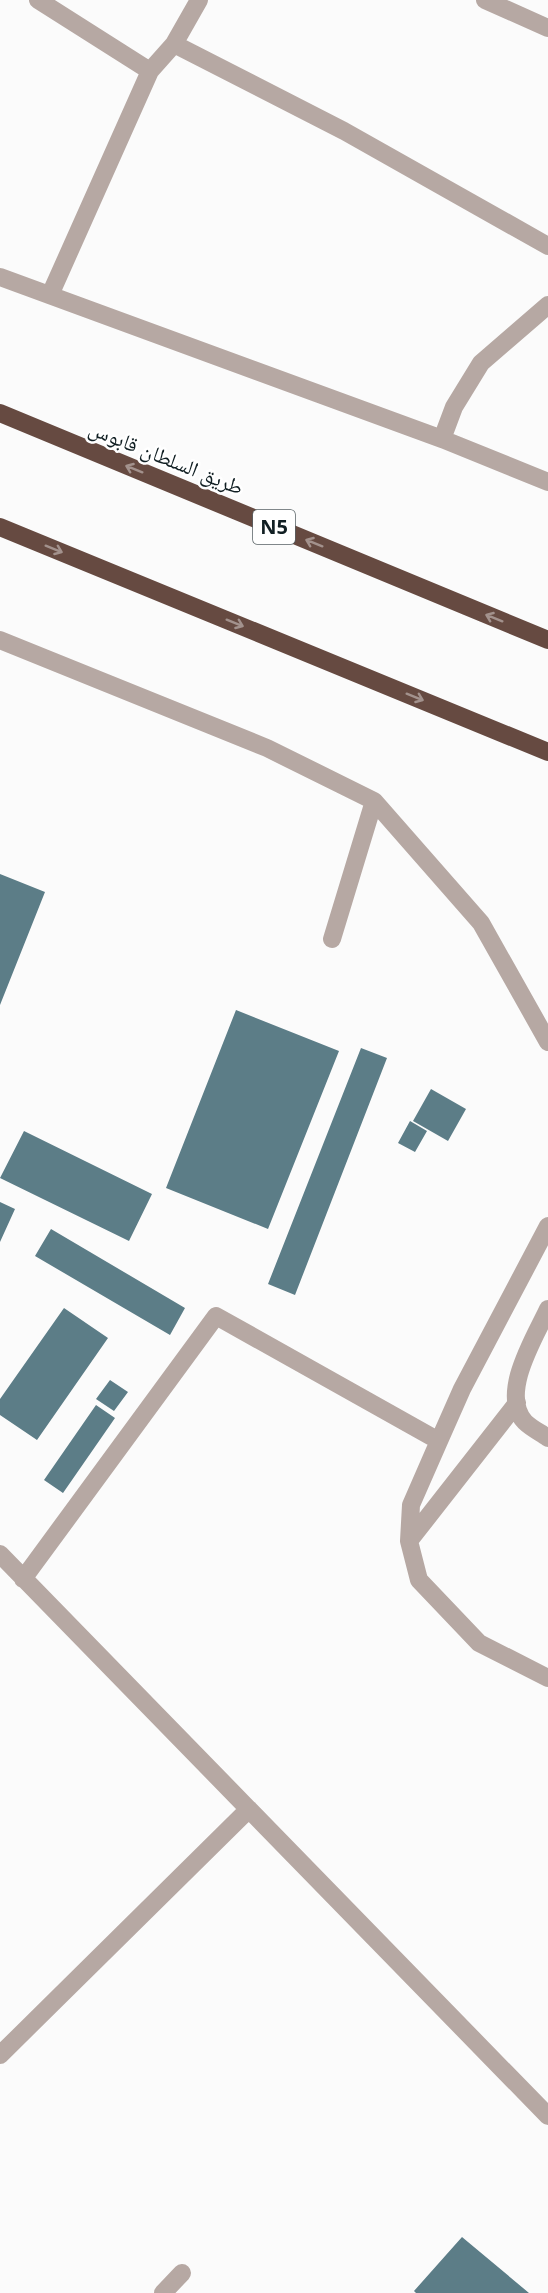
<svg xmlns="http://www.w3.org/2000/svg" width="548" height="2293" font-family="'Open Sans','Noto Naskh Arabic',sans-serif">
	<rect width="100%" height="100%" fill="#fbfbfb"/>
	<path fill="#5c7d87" d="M0,874L45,892L0,1005Z
		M236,1010L339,1051L268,1229L166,1188Z
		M361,1048L387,1058L295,1295L268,1284Z
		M431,1089L466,1109L448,1141L413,1121Z
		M410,1121L427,1131L415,1152L398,1143Z
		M24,1131L152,1194L129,1241L0,1178Z
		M0,1202L15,1209L0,1242Z
		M51,1229L185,1308L170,1335L35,1256Z
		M64,1308L108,1338L37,1440L0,1415V1399Z
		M110,1380L128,1392L114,1411L96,1399Z
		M96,1405L115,1418L63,1493L44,1480Z
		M462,2237L529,2293H416L414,2291Z"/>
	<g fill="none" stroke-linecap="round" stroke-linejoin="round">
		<path stroke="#b6a8a3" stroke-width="18" d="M38,0L150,71
			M485,0L548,28
			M174,44L344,131L548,246
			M0,277L442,439L548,482
			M50,295L150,71L174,44L199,0
			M442,439L454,407L481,363L548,305
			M0,640L267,748L374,801L481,923L548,1042
			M332,939L374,801
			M548,1226L462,1389L439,1441L411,1505L409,1541L419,1580L479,1643L548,1678
			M548,1309C535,1337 499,1394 525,1422C531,1428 541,1433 548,1438
			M409,1541L517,1403
			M0,1554L548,2116
			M23,1579L216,1316L439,1441
			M0,2055L249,1809
			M163,2293L182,2273"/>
		<path stroke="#664a41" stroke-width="18" d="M0,413L548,640
			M0,527L548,752"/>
	</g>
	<defs><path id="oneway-shaft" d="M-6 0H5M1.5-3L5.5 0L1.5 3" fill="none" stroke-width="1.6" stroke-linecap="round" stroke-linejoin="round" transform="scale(1.5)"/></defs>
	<g stroke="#a3928d">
		<use href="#oneway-shaft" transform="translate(134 469) rotate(-158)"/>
		<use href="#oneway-shaft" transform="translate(314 543) rotate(-158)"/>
		<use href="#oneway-shaft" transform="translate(54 549) rotate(22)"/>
		<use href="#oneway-shaft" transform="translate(494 618) rotate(-158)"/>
		<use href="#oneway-shaft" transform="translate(235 623) rotate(22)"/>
		<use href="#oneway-shaft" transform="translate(415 697) rotate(22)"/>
	</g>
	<g text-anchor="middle" stroke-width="5" stroke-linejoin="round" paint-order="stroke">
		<rect fill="#fff" stroke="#586265" stroke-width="1.5" x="253" y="510" width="42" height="34" rx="4.5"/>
		<g font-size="20" font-weight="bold" fill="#111f23">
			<text x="274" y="534">N5</text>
		</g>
		<g font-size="21" fill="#111f23" stroke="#fff">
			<text transform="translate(166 458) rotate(22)" y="7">طريق السلطان قابوس</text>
		</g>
	</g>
</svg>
